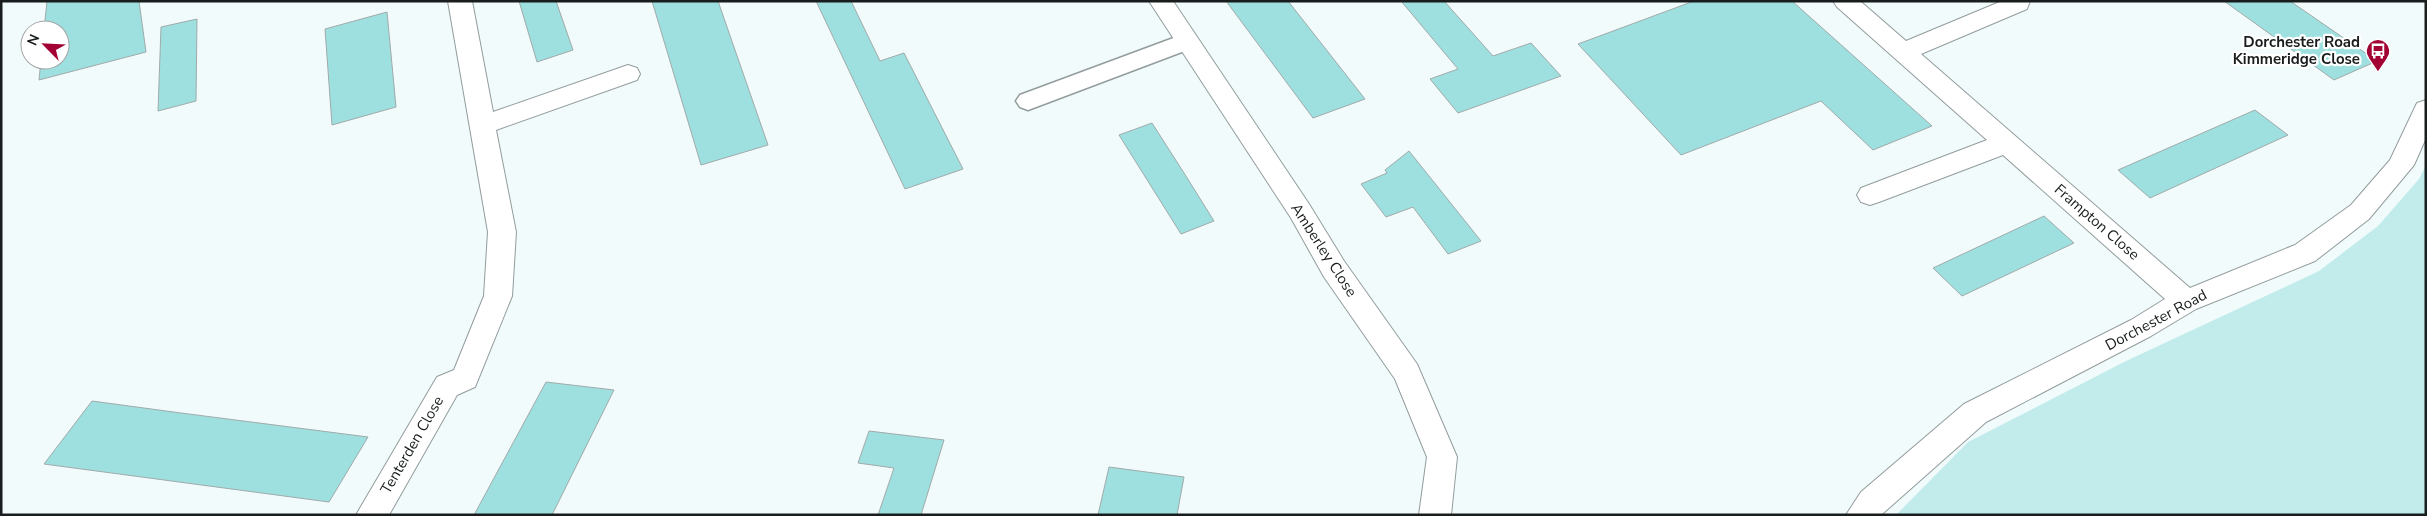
<svg xmlns="http://www.w3.org/2000/svg" width="2427" height="516" font-family="'Nunito Sans',sans-serif">
	<rect width="100%" height="100%" fill="#f1fbfb"/>
	<path fill="#c2eceb" d="M2426,165V515H1896L1968,442L2126,361L2319,271L2378,226L2419,179Z"/>
	<path fill="#9de0df" stroke="#a1aaaa" d="M47,1H139L146,52L39,80L41,60H60V30H44Z
		M519,1H556L573,50L537,62Z
		M652,1H718L768,145L701,165Z
		M816,1H851L880,61L904,53L963,169L905,189Z
		M1226,1H1288L1365,99L1313,118Z
		M1401,1H1444L1493,56L1531,43L1561,76L1458,113L1430,79L1458,69Z
		M1694,1H1792L1932,126L1873,150L1821,101L1681,155L1578,44Z
		M2224,1H2290L2377,61L2334,80Z
		M387,12L396,107L332,125L325,29Z
		M197,19L196,101L158,111L161,27Z
		M2255,110L2288,135L2150,198L2118,170Z
		M1152,123L1184,173L1214,221L1181,234L1119,135Z
		M1409,151L1481,241L1448,254L1413,207L1386,217L1361,184L1387,173L1385,170Z
		M2044,216L2074,243L1962,296L1933,268Z
		M546,382L614,390L552,515H474Z
		M92,401L181,413L368,437L329,502L44,464Z
		M869,431L944,440L921,515H878L894,468L858,463Z
		M1109,467L1184,477L1177,515H1098Z"/>
	<g fill="none" stroke-linecap="round" stroke-linejoin="round">
		<g stroke="#939c9c" stroke-width="3">
			<path id="service" d="M1187,33L1195,35L1198,41L1195,47L1036,107L1028,110L1020,107L1016,101L1020,95Z"/>
		</g>
		<g stroke="#939c9c" stroke-width="2">
			<path id="minor" d="M448,1H472L493,112L628,65L637,68L640,74L637,80L496,130L516,232L512,296L475,387L457,395L389,515H356L437,377L454,370L484,296L488,232Z
				M1149,1H1173L1309,204L1344,261L1417,364L1457,457L1451,515H1419L1427,457L1395,379L1324,277L1291,218Z
				M1833,1H1860L1906,41L2002,1H2030L2027,9L1921,54L2190,288L2295,245L2351,205L2390,160L2417,103L2426,100V138L2414,165L2369,219L2315,261L2196,309L2151,336L1986,422L1881,515H1846L1861,492L1964,404L2131,320L2165,299L2003,155L1879,202L1870,205L1861,202L1857,195L1861,188L1987,140L1837,7Z"/>
		</g>
		<use href="#service" fill="#fff" fill-rule="evenodd"/>
		<use href="#minor" fill="#fff" fill-rule="evenodd"/>
	</g>
	<defs>
		<g id="bus-pin" transform="scale(1.25)"><path d="M0 17L-7.5 6A9.5 9.5 0 1 1 7.5 6Z" fill="#a20334" stroke="#fff"/><path d="M-5-6H5V4H4V6H2V4H-2V6H-4V4H-5ZM-3.5-4V0h7V-4ZM-3.5 1.2v1.5H-2V1.2ZM2 1.2v1.5H3.5V1.2Z" fill="#fff"/></g>
	</defs>
	<g fill-rule="evenodd">
		<use href="#bus-pin" x="2378" y="51"/>
	</g>
	<g text-anchor="middle" stroke-width="4.5" stroke-linejoin="round" paint-order="stroke">
		<g font-size="15" font-weight="bold" fill="#191d1d" stroke="#fff" text-anchor="end">
			<text x="2360" y="47">Dorchester Road<tspan x="2360" dy="17">Kimmeridge Close</tspan></text>
		</g>
		<g font-size="15" fill="#191d1d" stroke="#fff">
			<text transform="translate(2097 222) rotate(41)" y="5">Frampton Close</text>
			<text transform="translate(1324 250) rotate(57)" y="5">Amberley Close</text>
			<text transform="translate(2156 320) rotate(-28)" y="5">Dorchester Road</text>
			<text transform="translate(412 445) rotate(-60)" y="5">Tenterden Close</text>
		</g>
	</g>
	<rect width="2427" height="516" fill="none" stroke="#191d1d" stroke-width="5"/>
	<g transform="translate(45 45) rotate(294)"><circle r="24" fill="#ffffff" stroke="#a3a5a5"/>
	<path d="M0-4L9 19L0 12L-9 19Z" fill="#a20334"/>
	<text y="-8" font-size="14" font-weight="bold" text-anchor="middle" fill="#191d1d">N</text>
	</g>
</svg>
